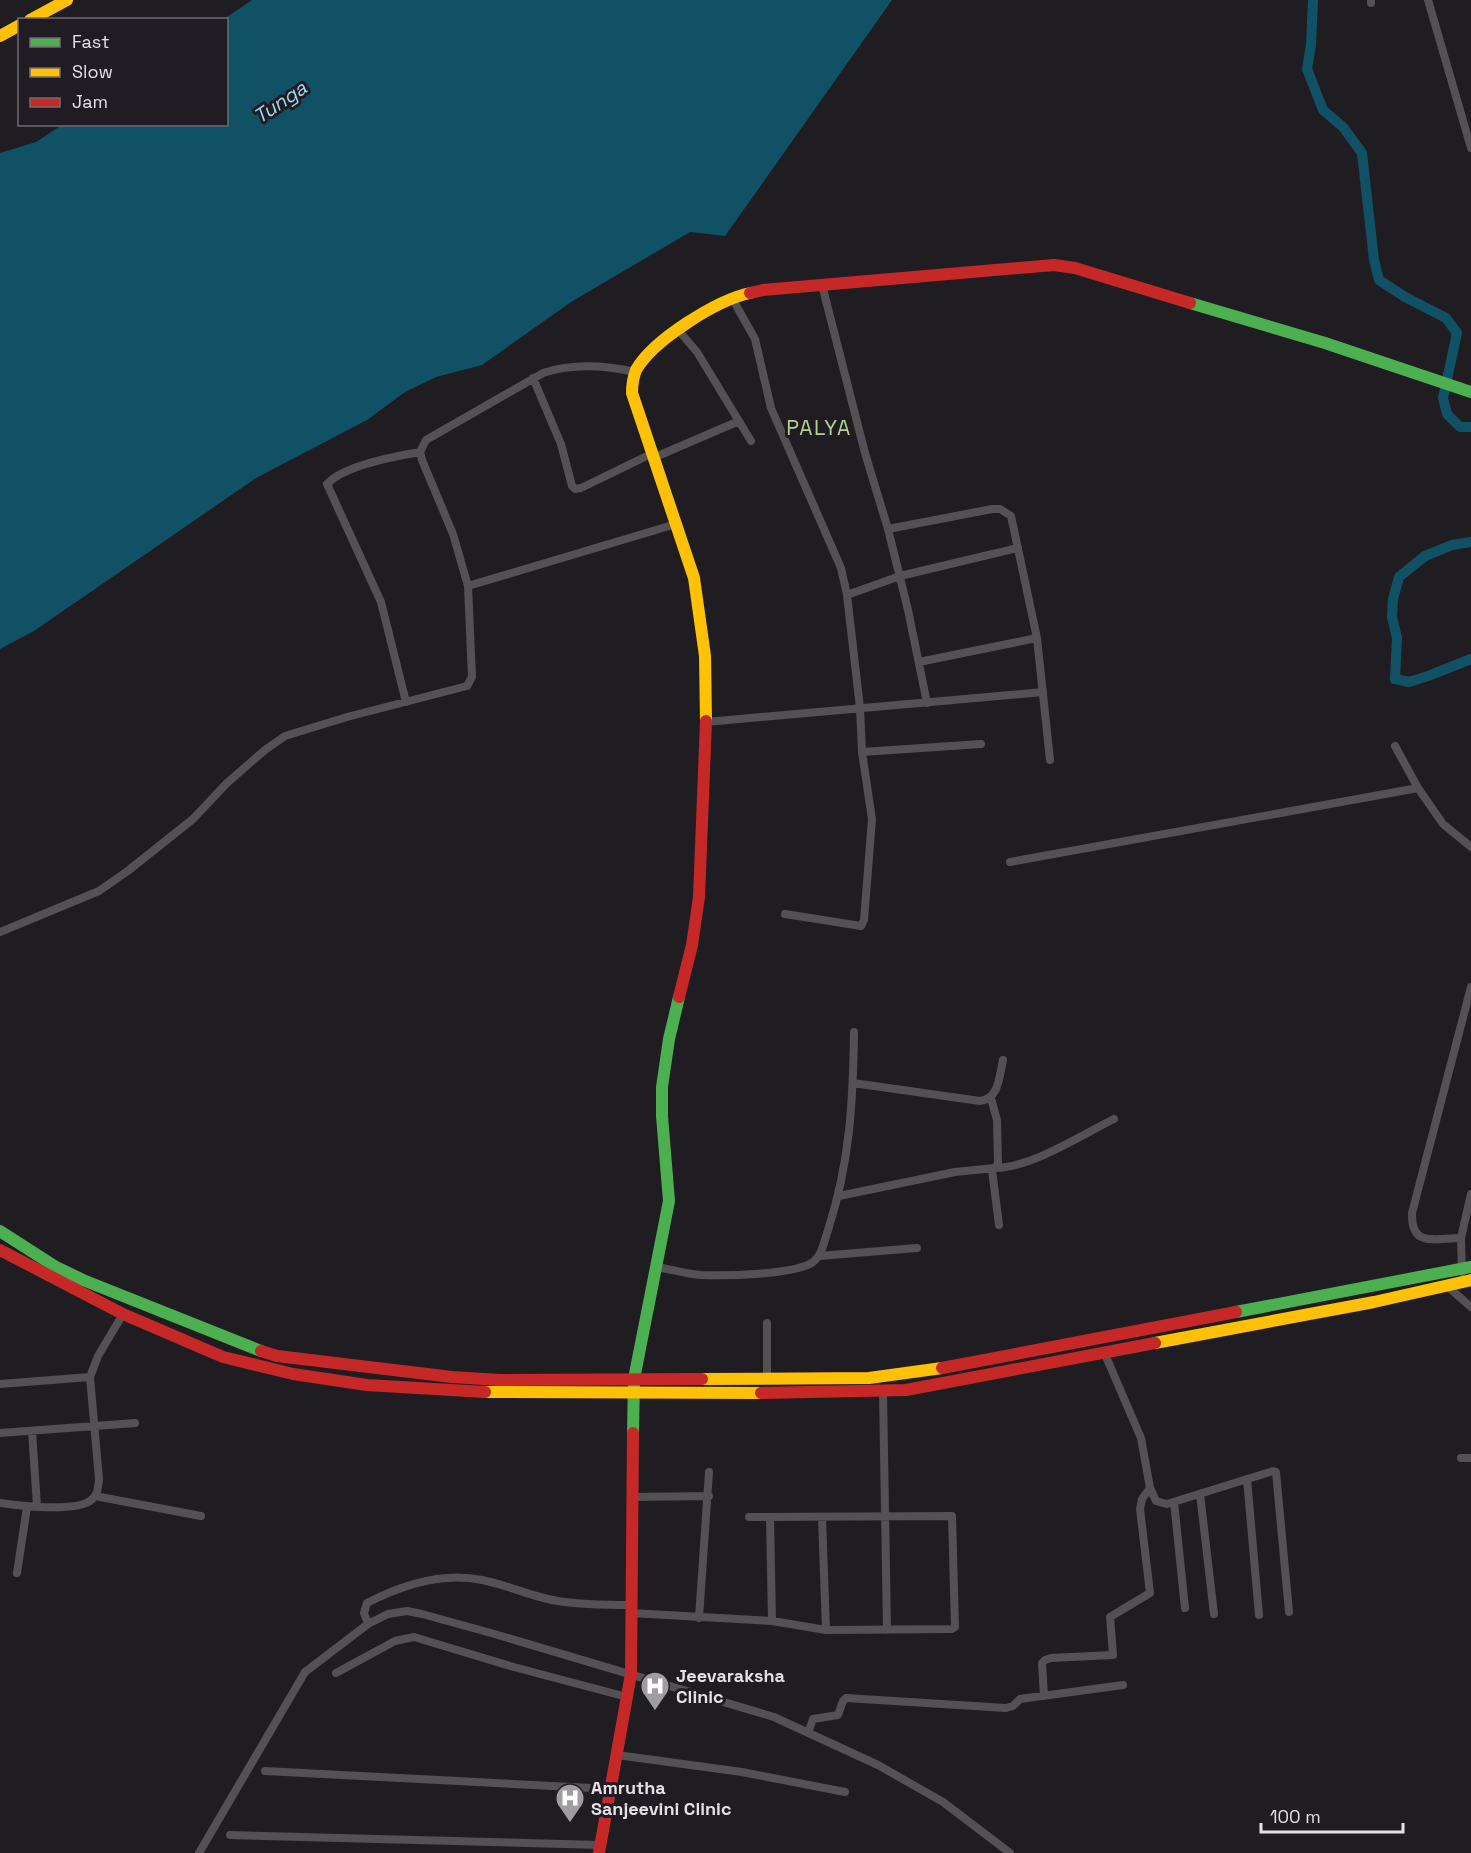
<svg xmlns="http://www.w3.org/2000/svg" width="1471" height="1853" font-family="'Space Grotesk',sans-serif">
	<rect width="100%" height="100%" fill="#201d22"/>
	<path fill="#115165" d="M252,0H892L725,236L690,232L571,302L482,365L436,377L405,392L367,420L256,478L34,631L0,649V153L36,142L62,125L226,124V20L224,19Z"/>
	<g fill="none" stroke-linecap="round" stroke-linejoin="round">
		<path stroke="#115165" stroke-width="10" d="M1313,0L1311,45L1307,69L1323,110L1343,127L1362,153L1374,260L1379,280L1405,297L1446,318L1457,333L1443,398L1447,414L1460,427H1471
			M1471,542L1452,545L1425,556L1399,577L1393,599L1392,617L1397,638L1395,679L1409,682L1428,676L1471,659"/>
		<path stroke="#535154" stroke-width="8" d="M1371,0V3
			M1428,0L1471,148
			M822,285L865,453L888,529L908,610L927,703
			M732,298L755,339L771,408L841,568L847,595L860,708L862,752L872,819L864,920L861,926L785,914
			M679,331L697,352L751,441
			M533,378L561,444L572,486L575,489L581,488L651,454
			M653,458L739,421
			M888,529L992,509H1000L1011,516L1037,638L1050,760
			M468,586L676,524
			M847,595L900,576L1018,548
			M919,662L1037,638
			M406,702L381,602L327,484C343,466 396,456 420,452
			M706,722L1043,692
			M1395,746L1418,788L1443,824L1471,847
			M862,752L981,744
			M1010,862L1418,788
			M0,932L99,891L129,870L193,819L227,783L265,750L285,736L347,717L467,686L472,677L468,586L453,534L422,460L420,452L426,440L543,373C574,363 604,365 635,372
			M853,1083L980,1101C999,1099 999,1077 1003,1060
			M995,1168C1031,1168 1081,1135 1114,1119
			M992,1170L999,1225
			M839,1196L955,1172L995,1168L998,1164L997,1120L991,1098
			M1461,1238C1434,1238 1411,1248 1412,1213L1471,987
			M819,1256L917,1248
			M656,1267C670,1269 686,1274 701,1275C724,1276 795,1275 813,1262C823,1254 824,1241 828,1230C850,1162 853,1102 854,1032
			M1462,1272L1461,1238L1471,1194
			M1447,1286L1471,1307
			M767,1323V1378
			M1104,1352L1141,1438L1150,1488L1156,1501L1167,1504L1273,1471L1276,1472L1289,1612
			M0,1384L90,1377
			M883,1392L887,1630
			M32,1431L37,1506
			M0,1433L135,1423
			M1461,1458H1471
			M1247,1479L1259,1615
			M1200,1494L1214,1614
			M95,1496L201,1516
			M632,1497L709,1496
			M1174,1502L1185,1608
			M0,1503C20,1506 74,1512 90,1501C98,1496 98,1487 99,1479L90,1377L98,1356L123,1314
			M770,1517L772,1621
			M822,1517L826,1630
			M17,1573L27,1507
			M631,1613L772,1621L826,1630L952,1629L955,1627L952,1516L749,1517
			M699,1618L709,1472
			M368,1624L364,1613L367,1603C402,1585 443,1572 482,1580C508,1585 532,1597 558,1601C582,1605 607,1605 631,1605
			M336,1673L395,1641L414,1637L510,1666L627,1697
			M1044,1696L1042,1663L1045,1660L1051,1658L1113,1655L1110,1617L1150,1593L1140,1509L1142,1499L1150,1488
			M808,1733L813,1719L838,1715L843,1701L846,1698L1006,1708L1013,1706L1020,1699L1123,1685
			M617,1755L742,1772L845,1792
			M265,1771L611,1789
			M230,1835L600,1845
			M199,1853L305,1672L368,1624L388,1614L407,1611L422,1614L491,1633L774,1717L878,1765L943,1802L1010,1853"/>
		<path stroke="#4caf50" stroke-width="12" d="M1190,303L1325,343L1471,392
			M0,1231L56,1267L83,1280L261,1351
			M1236,1312L1471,1267
			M633,1433L634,1379L669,1201L662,1116V1087L669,1039L679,997"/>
		<path stroke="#ffc107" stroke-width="12" d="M30,20L67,0
			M0,36L20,25
			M706,721L705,656L694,578L632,393C632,385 633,378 636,370C653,340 717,300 750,293
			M1155,1343L1374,1302L1471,1280
			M702,1379L869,1378L942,1368
			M485,1392L761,1393"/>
		<path stroke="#c62828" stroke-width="12" d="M750,293L763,290L1054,265L1075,268L1190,303
			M679,997L692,945L699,897L706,721
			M0,1250L123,1314L223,1357L293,1374L367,1385L485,1392
			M261,1351L277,1356L452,1377L499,1380L702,1379
			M942,1368L1236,1312
			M761,1393L906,1390L1155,1343
			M599,1853L631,1674L633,1433"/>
	</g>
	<defs>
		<g id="hospital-pin" transform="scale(1.5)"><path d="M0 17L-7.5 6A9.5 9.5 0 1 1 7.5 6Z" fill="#a09ca1" stroke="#211c23"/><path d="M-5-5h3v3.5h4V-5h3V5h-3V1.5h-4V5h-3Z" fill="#fff"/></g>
	</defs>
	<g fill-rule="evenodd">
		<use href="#hospital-pin" x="655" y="1686"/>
		<use href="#hospital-pin" x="570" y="1798"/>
	</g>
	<g text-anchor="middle" stroke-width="6" stroke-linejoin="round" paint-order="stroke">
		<g font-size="18" font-weight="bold" fill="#e5e1e6" stroke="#211c23" text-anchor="start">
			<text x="676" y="1682">Jeevaraksha<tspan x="676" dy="21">Clinic</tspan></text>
			<text x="591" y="1794">Amrutha<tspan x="591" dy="21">Sanjeevini Clinic</tspan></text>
		</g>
		<g font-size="20" font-style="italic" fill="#9cdcf4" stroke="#211c23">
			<text transform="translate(280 102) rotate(-34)" y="7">Tunga</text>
		</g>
		<g font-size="21" letter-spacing="1.5" fill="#b0d48f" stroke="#211c23">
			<text x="819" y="435">PALYA</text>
		</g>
	</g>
	<rect x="18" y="18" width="210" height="108" fill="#211c23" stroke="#6f6b71" stroke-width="1.5"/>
	<rect x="30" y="38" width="30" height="9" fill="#4caf50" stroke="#6f6b71" stroke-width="1.5"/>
	<text x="72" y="48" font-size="18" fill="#e5e1e6">Fast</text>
	<rect x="30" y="68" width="30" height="9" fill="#ffc107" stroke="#6f6b71" stroke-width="1.5"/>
	<text x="72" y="78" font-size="18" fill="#e5e1e6">Slow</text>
	<rect x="30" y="98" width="30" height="9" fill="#c62828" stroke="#6f6b71" stroke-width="1.5"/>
	<text x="72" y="108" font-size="18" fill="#e5e1e6">Jam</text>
	<path d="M1261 1823v9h142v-9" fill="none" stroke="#e5e1e6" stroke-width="3"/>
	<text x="1270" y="1823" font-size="18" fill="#e5e1e6" stroke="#211c23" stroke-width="4.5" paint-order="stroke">100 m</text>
</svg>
